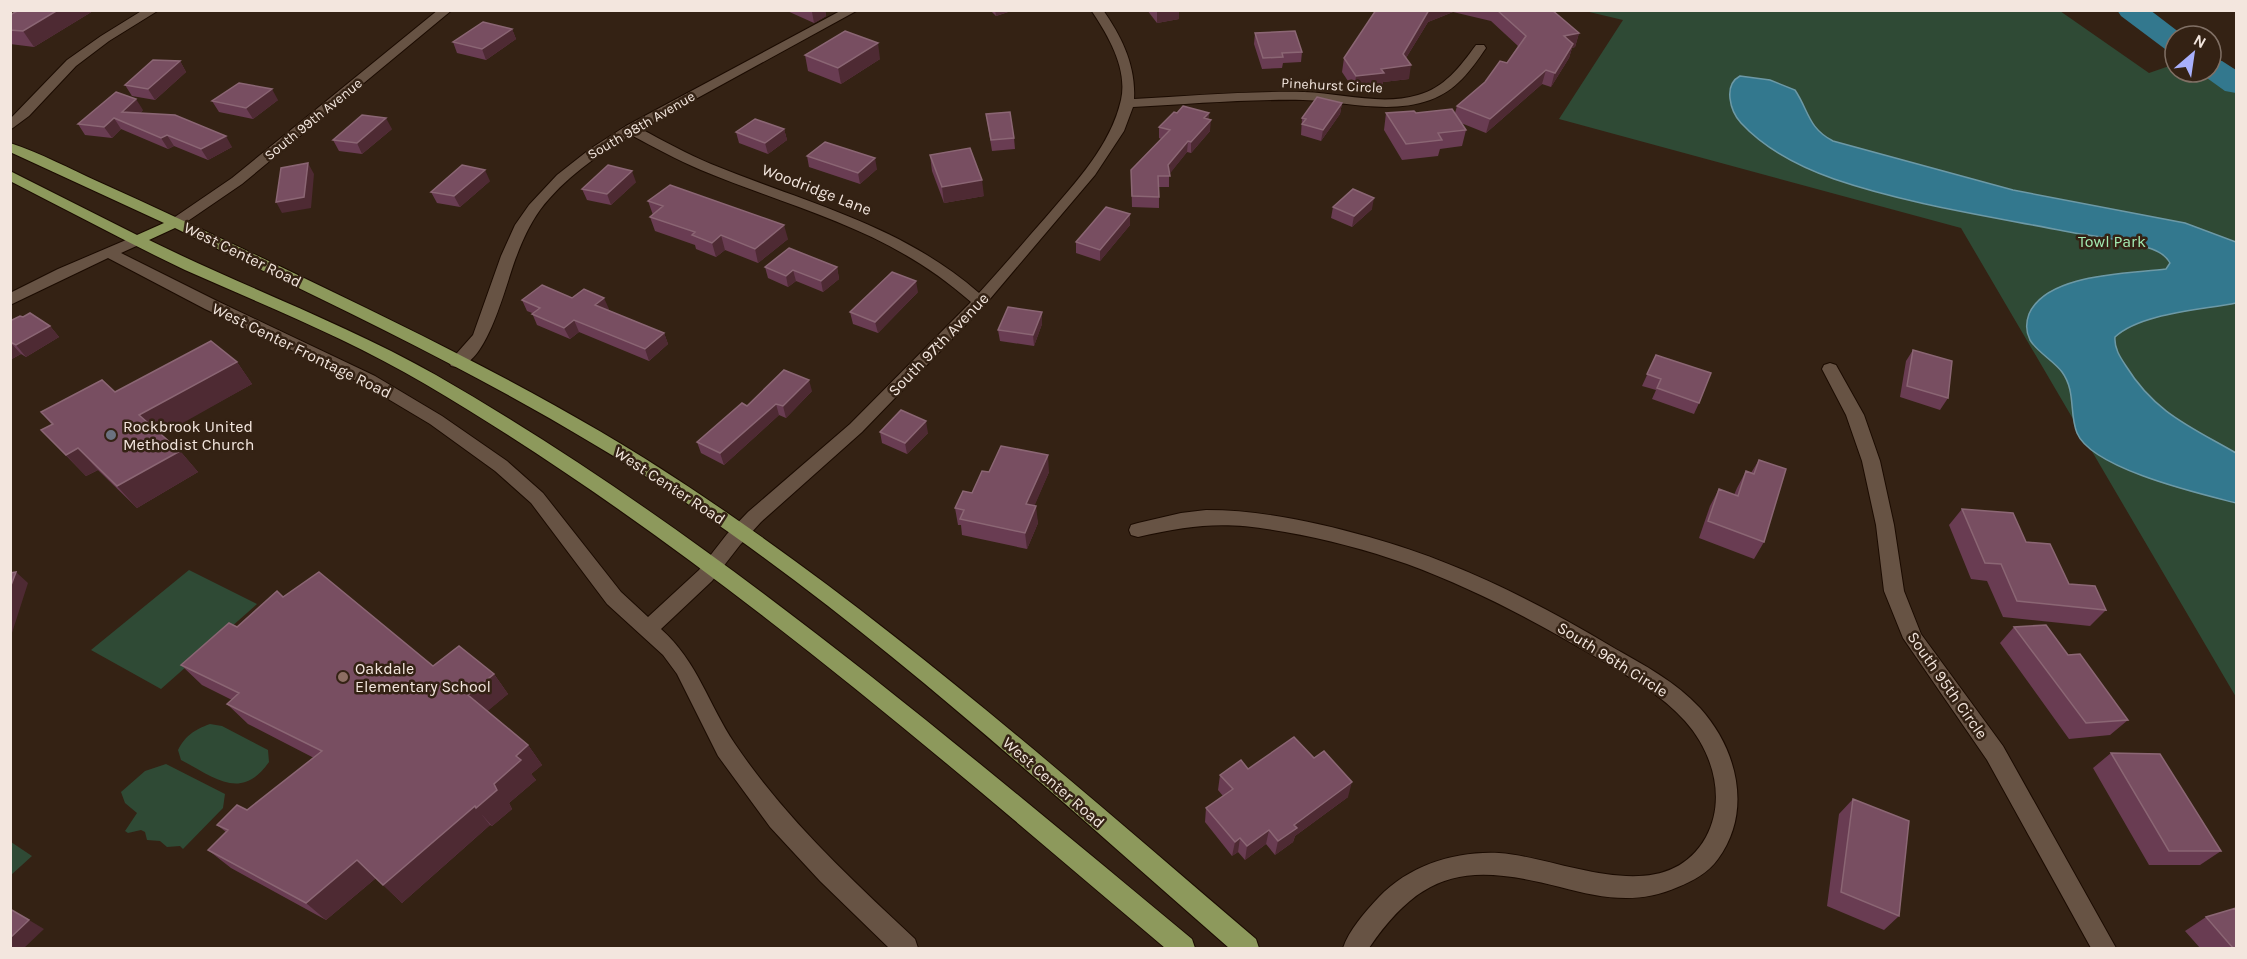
<svg xmlns="http://www.w3.org/2000/svg" width="2247" height="959" font-family="Karla,sans-serif">
	<rect width="100%" height="100%" fill="#342214"/>
	<path fill="#2f4a35" d="M1585,11H2060L2149,73L2175,64V72H2211V67L2236,84V697L1961,228L1559,119L1623,20Z
		M189,570L257,604L161,689L91,650Z
		M210,724L222,726L268,750L269,762C241,802 214,777 181,760L178,750C186,735 194,730 210,724Z
		M166,764L225,794L223,808L183,849L180,846L167,847L160,841L147,840L145,832L141,830L128,833L125,831L137,813L125,803L121,792L145,771Z
		M11,842L32,856L11,875H10Z"/>
	<path fill="#33788e" stroke="#6d99a6" stroke-width="1.5" d="M1740,76L1770,80L1795,90C1809,111 1808,128 1833,141L2013,190L2185,223L2236,242V303C2202,310 2141,313 2115,337C2114,348 2120,357 2126,366C2155,413 2191,427 2236,453V503C2201,494 2092,469 2077,433C2069,413 2076,391 2062,372C2054,361 2037,352 2030,340C2026,332 2026,322 2029,314C2047,273 2128,274 2166,269L2170,263C2164,252 2152,249 2140,245C2115,238 2089,236 2064,231C1988,216 1907,204 1834,179C1800,167 1766,150 1741,123C1730,111 1723,85 1740,76Z"/>
	<g fill="none" stroke-linecap="round" stroke-linejoin="round">
		<path fill="#33788e" fill-rule="evenodd" d="M2117,10H2150L2184,36H2175V52L2165,49L2121,16Z
			M2211,58L2222,61L2236,70V93L2225,91L2200,73L2211,72Z"/>
		<g stroke="#1b0b01" stroke-width="2">
			<path id="minor" d="M143,10H159L109,41L76,66L29,116L10,130V119L67,60L101,36Z
				M438,10H452L242,184L182,225H172L170,222L172,219L232,178Z
				M842,10H858L641,129C664,141 687,154 711,164C806,203 900,224 979,293C1002,268 1024,242 1046,217C1076,182 1111,145 1121,100C1128,69 1108,35 1091,10H1103C1122,37 1136,66 1134,99C1191,96 1247,91 1304,92C1341,93 1381,106 1418,95C1444,88 1460,67 1476,45H1484L1486,48C1471,70 1456,91 1430,100C1388,115 1345,101 1303,100C1246,99 1190,104 1133,107L1124,131L1095,175L984,306L862,432L761,522L740,545L712,581L661,629C698,662 708,704 735,744C785,818 850,878 915,939L918,948H889L820,881L770,827L718,756L677,674L663,655L607,604L531,503L495,471L430,424L363,384L205,309L108,258L10,305V293L58,269L133,237H143L145,240L143,243L121,253L217,301L375,376L442,416L507,461L543,493L621,592L648,617L699,570L727,534L748,512L850,424L971,302C887,228 800,211 701,170C677,160 654,147 631,135C598,155 564,178 540,210C530,224 523,239 517,255C507,278 486,376 451,366L449,362L473,335L501,256L515,225L529,205L557,175L590,149L626,126Z
				M1830,363L1836,365L1864,415L1880,461L1894,525L1904,591L1921,634L2003,746L2116,948H2091L1987,760L1903,638L1884,591L1876,525L1862,461L1846,415L1822,369L1824,365Z
				M1206,510C1261,510 1316,522 1369,537C1456,561 1537,602 1614,648C1644,665 1676,682 1700,708C1737,749 1753,811 1718,859C1708,873 1693,881 1678,887C1638,905 1601,898 1560,887C1469,864 1424,868 1369,948H1343C1349,930 1365,912 1379,897C1410,865 1455,851 1499,853C1561,857 1664,912 1706,837C1727,798 1712,751 1685,721C1662,695 1631,678 1601,660C1539,623 1475,589 1407,564C1367,550 1326,539 1285,532C1227,521 1195,524 1138,537L1131,535L1129,530L1131,525L1138,523L1181,513Z"/>
		</g>
		<g stroke="#1b0b01" stroke-width="2">
			<path id="major" d="M10,143C41,153 70,169 99,182C159,209 216,236 275,264C416,332 559,400 689,487C891,621 1072,782 1256,939L1259,948H1229C1049,791 873,627 673,494C525,396 362,318 201,241L175,228L149,240C244,287 344,323 436,375C709,532 950,739 1192,939L1195,948H1165C929,748 693,542 425,384C349,339 266,306 185,270C126,242 69,211 10,181V171L137,235L164,223L10,152Z"/>
		</g>
		<use href="#minor" fill="#675344" fill-rule="evenodd"/>
		<use href="#major" fill="#8d995c" fill-rule="evenodd"/>
	</g>
	<path fill="#693c52" d="M785,10H825L826,16L814,23Z
		M990,10H1014L996,16Z
		M1147,10H1179V19L1157,23Z
		M1376,10H1552L1579,33L1575,47L1572,48L1569,58L1551,87L1542,84L1486,133L1461,123L1466,130L1462,146L1440,149L1438,156L1402,160L1384,130L1386,113H1455L1457,106L1507,63L1518,46L1491,21L1453,12L1428,22L1406,58L1409,79L1383,82L1382,87L1354,90L1342,72L1344,58Z
		M93,11L34,47L10,44V15Z
		M512,29L516,39L486,60L457,53L453,42Z
		M1255,33L1302,52L1301,62L1283,63L1282,68L1262,69L1254,44Z
		M805,55L880,59L841,84L808,71Z
		M180,61L186,72L155,100L132,96L125,85Z
		M278,100L253,119L219,112L212,101Z
		M1342,103L1340,114L1321,141L1301,135L1302,118Z
		M143,110L140,113L232,147L208,160L174,146L168,149L121,129L112,138L85,135L78,124Z
		M1177,113H1209L1208,119L1210,131L1191,153L1187,152L1169,174V187H1159V208L1132,207L1131,170L1161,139L1159,138V127Z
		M986,114L1014,138L1015,149L992,151Z
		M392,129L362,154L339,151L333,140Z
		M784,129L787,140L768,154L739,143L736,132Z
		M930,155L984,196L944,203L932,171Z
		M807,156L877,169L860,184L809,167Z
		M490,181L460,207L437,203L431,192Z
		M636,182L611,205L587,200L582,189Z
		M648,201L788,239L758,263L725,250L716,257L696,249L695,245L655,231L650,217L653,215Z
		M1333,207L1372,209L1352,227L1331,218Z
		M1130,214V225L1100,261L1076,253V242Z
		M765,267H837L839,279L823,292L796,281L788,287L768,278Z
		M918,292L878,333L853,324L850,312Z
		M572,298L609,309L608,310L664,333L668,344L649,361L579,332L570,339L537,325L532,313L527,311L522,300Z
		M23,317L50,326L59,337L26,357L21,354L10,360V321Z
		M1042,324L1034,346L1000,341L998,330Z
		M1913,350L1948,398L1940,410L1900,397L1906,361Z
		M1656,355L1699,403L1694,414L1652,399L1656,390L1642,386Z
		M237,362L252,384L161,434L180,451L198,472L137,508L98,470L86,476L41,430L52,425L41,412L115,392Z
		M812,391L786,418L779,415L724,465L701,453L697,442L747,406Z
		M880,432L928,433L907,454L882,443Z
		M1759,460L1764,542L1754,559L1699,538L1710,506L1719,489L1734,495L1737,488L1746,471L1751,473Z
		M989,472H1049L1034,506L1038,523L1027,549L962,535L961,525H958L955,508L972,493Z
		M1962,509L2026,542L2069,584L2106,610L2090,626L2003,617L1987,581L1971,579L1949,525Z
		M283,597L433,666L494,674L508,694L487,711L528,745L542,765L531,774L536,780L509,803L512,809L492,826L490,825L402,903L376,878L326,920L231,868L208,850L226,832L217,825L247,810L314,758L248,724L227,704L232,700L202,685L181,665L237,627Z
		M2014,627L2128,720L2110,735L2069,739L2000,643Z
		M2111,753L2221,851L2200,865H2149L2093,768Z
		M1220,775L1348,797L1295,836L1293,842L1275,855L1266,844L1245,860L1238,852L1232,856L1205,822L1206,808L1223,796L1218,790Z
		M1853,799L1899,916L1884,930L1827,906L1839,814Z
		M2206,917L2236,948H2200L2185,931Z"/>
	<path fill="#4e2a33" d="M58,10L93,11L34,47L23,31Z
		M815,10H825L826,16L814,23L812,12Z
		M995,10H1014L996,16Z
		M1167,10H1179V19L1157,23V12Z
		M1429,10H1453V12L1428,22L1401,66L1411,65L1409,79L1383,82L1382,87L1354,90L1356,76L1381,69L1403,54Z
		M512,29L516,39L486,60L482,49Z
		M1579,33L1575,47L1572,48L1569,58L1551,87L1564,36Z
		M878,43L880,59L841,84L838,68Z
		M180,61L186,72L155,100L148,89Z
		M1546,70L1542,84L1486,133L1490,119Z
		M272,89L278,100L253,119L246,108Z
		M136,99L143,110L129,123L122,112Z
		M1342,103L1340,114L1321,141L1323,130Z
		M1209,113L1208,123L1211,120L1210,131L1191,153V142L1204,118Z
		M114,118L121,129L112,138L104,127Z
		M386,118L392,129L362,154L357,143Z
		M784,129L787,140L768,154L765,143Z
		M167,135L174,146L168,149L161,138Z
		M226,136L232,147L208,160L201,149Z
		M1188,141L1187,152L1168,176V165Z
		M875,158L877,169L860,184L858,173Z
		M308,163L314,174L311,208L282,213L276,202Z
		M485,170L490,181L460,207L454,196Z
		M632,171L636,182L611,205L607,194Z
		M982,180L984,196L944,203L942,187Z
		M1374,198L1372,209L1352,227L1354,216Z
		M1130,214V225L1100,261V250Z
		M784,225L788,239L758,263L755,249Z
		M721,235L725,250L716,257L712,243Z
		M837,267L839,279L823,292L821,281Z
		M793,270L796,281L788,287L786,276Z
		M916,281L918,292L878,333L875,322Z
		M604,298L609,309L600,316L595,305Z
		M1042,312V324L1034,346L1033,335Z
		M574,320L579,332L570,339L564,328Z
		M50,326L59,337L26,357L16,345Z
		M664,333L668,344L649,361L645,349Z
		M10,342L21,354L10,360Z
		M237,362L252,384L158,437L139,415Z
		M809,380L812,391L786,418L783,406Z
		M776,404L779,415L724,465L720,453Z
		M926,421L928,433L907,454L905,443Z
		M78,448L98,470L86,476L66,455Z
		M180,451L198,472L137,508L117,486Z
		M1048,455L1049,472L1028,521L1026,504Z
		M1036,506L1038,523L1027,549L1025,533Z
		M16,572L28,583L10,639V588Z
		M494,674L508,694L483,715L468,695Z
		M528,745L542,765L531,774L536,780L509,803L512,809L492,826L476,808L516,756Z
		M1352,782L1348,797L1295,836L1293,842L1275,855L1278,841L1294,825Z
		M475,806L490,825L402,903L383,885Z
		M1269,830L1266,844L1245,860L1247,846Z
		M1240,838L1238,852L1232,856L1235,842Z
		M357,860L376,878L326,920L306,903Z
		M29,920L44,929L24,948H10V938Z"/>
	<path fill="#784e61" stroke="#8b6674" stroke-width="1.5" d="M19,10H58L23,31L10,30V15Z
		M1376,10H1429L1403,54L1411,65L1381,69L1384,73L1356,76L1344,58Z
		M1497,10H1552L1579,33L1564,36L1573,44L1555,73L1546,70L1490,119L1457,106L1485,82L1500,61L1507,63L1526,36Z
		M483,22L512,29L482,49L453,42Z
		M845,31L878,43L838,68L805,55Z
		M1295,31L1302,52L1282,53L1283,57L1263,58L1255,33Z
		M153,60L180,61L148,89L125,85Z
		M239,83L272,89L246,108L212,101Z
		M116,92L136,99L122,112L175,115L226,136L201,149L167,135L161,138L114,118L104,127L78,124Z
		M1317,97L1342,103L1323,130L1302,124L1306,119L1302,118Z
		M1183,106L1209,113L1204,118L1211,120L1191,142L1188,141L1168,165L1170,176H1158L1159,197L1132,196L1131,170L1170,130L1159,127L1174,112L1177,113Z
		M1452,109L1466,130L1438,133L1442,140L1406,144L1386,113L1414,111L1416,113Z
		M1010,112L1014,138L991,140L986,114Z
		M362,115L386,118L357,143L333,140Z
		M755,119L784,129L765,143L736,132Z
		M825,142L875,158L858,173L807,156Z
		M970,148L982,180L942,187L930,155Z
		M308,163L304,197L276,202L281,168Z
		M462,165L485,170L454,196L431,192Z
		M608,165L632,171L607,194L582,189Z
		M670,185L784,225L755,249L721,235L712,243L692,235L695,232L650,217L663,206L648,201Z
		M1353,189L1374,198L1354,216L1333,207Z
		M1106,207L1130,214L1100,250L1076,242Z
		M789,248L837,267L821,281L793,270L786,276L765,267Z
		M892,272L916,281L875,322L850,312Z
		M542,285L572,298L584,289L604,298L595,305L664,333L645,349L574,320L564,328L532,314L540,308L522,300Z
		M1008,307L1042,312L1033,335L998,330Z
		M30,313L50,326L16,345L10,342V321L20,316L23,317Z
		M211,341L237,362L139,415L180,451L117,486L78,448L66,455L41,430L53,424L41,412L102,380L115,392Z
		M1913,350L1952,361L1948,398L1907,386Z
		M1656,355L1711,373L1699,403L1657,388L1661,379L1647,374Z
		M784,370L809,380L783,406L776,404L720,453L697,442L742,403L747,406Z
		M901,410L926,421L905,443L880,432Z
		M1001,446L1048,455L1026,504L1036,506L1025,533L960,519L964,510L955,508L963,491L972,493L982,471L989,472Z
		M1759,460L1786,469L1764,542L1708,521L1719,489L1738,496L1746,471L1754,474Z
		M1962,509L2013,513L2026,542L2050,544L2069,584L2095,586L2106,610L2017,601L2001,564L1985,563Z
		M16,572L10,588V573Z
		M319,572L433,666L459,646L494,674L468,695L528,745L516,756L521,760L494,784L497,790L476,808L475,806L383,885L357,860L306,903L208,850L228,830L217,825L237,805L247,810L322,751L227,704L239,693L181,665L229,623L237,627L277,591L283,597Z
		M2046,625L2068,655L2080,654L2128,720L2086,723L2014,627Z
		M1294,737L1314,758L1324,751L1352,782L1294,825L1297,828L1278,841L1269,830L1247,846L1240,838L1235,842L1206,808L1233,789L1220,775L1241,760L1248,769Z
		M2111,753L2160,754L2221,851H2169Z
		M1853,799L1909,821L1899,916L1841,892Z
		M2236,908V948H2233L2206,917Z
		M10,909L29,920L10,938Z"/>
	<circle fill="#6b7280" stroke="#342214" stroke-width="2" cx="111" cy="435" r="6"/>
	<circle fill="#8d6e63" stroke="#342214" stroke-width="2" cx="343" cy="677" r="6"/>
	<g text-anchor="middle" stroke-width="5" stroke-linejoin="round" paint-order="stroke">
		<g font-size="14" fill="#f3e6de" stroke="#342214">
			<text transform="translate(1332 85) rotate(3)" y="5">Pinehurst Circle</text>
			<text transform="translate(313 119) rotate(-39)" y="5">South 99th Avenue</text>
			<text transform="translate(641 125) rotate(-30)" y="5">South 98th Avenue</text>
		</g>
		<g font-size="16" fill="#f3e6de" stroke="#342214">
			<text transform="translate(817 189) rotate(21)" y="6">Woodridge Lane</text>
			<text transform="translate(243 254) rotate(26)" y="6">West Center Road</text>
			<text transform="translate(938 344) rotate(-46)" y="6">South 97th Avenue</text>
			<text transform="translate(302 350) rotate(26)" y="6">West Center Frontage Road</text>
			<text transform="translate(670 485) rotate(33)" y="6">West Center Road</text>
			<text transform="translate(1613 659) rotate(32)" y="6">South 96th Circle</text>
			<text transform="translate(1948 685) rotate(55)" y="6">South 95th Circle</text>
			<text transform="translate(1054 782) rotate(41)" y="6">West Center Road</text>
		</g>
		<g font-size="16" fill="#a3ebb2" stroke="#342214">
			<text x="2112" y="247">Towl Park</text>
		</g>
		<g font-size="16" fill="#f3e6de" stroke="#342214" text-anchor="start">
			<text x="123" y="432">Rockbrook United<tspan x="123" dy="18">Methodist Church</tspan></text>
			<text x="355" y="674">Oakdale<tspan x="355" dy="18">Elementary School</tspan></text>
		</g>
	</g>
	<rect width="2247" height="959" fill="none" stroke="#f3e6de" stroke-width="24"/>
	<g transform="translate(2193 54) rotate(29)"><circle r="28" fill="#342214" stroke="#807065" stroke-width="1.5"/>
	<path d="M0-4.5L10 22L0 15L-10 22Z" fill="#a8b0fc"/>
	<text y="-9" font-size="16" font-weight="bold" text-anchor="middle" fill="#f3e6de">N</text>
	</g>
</svg>
